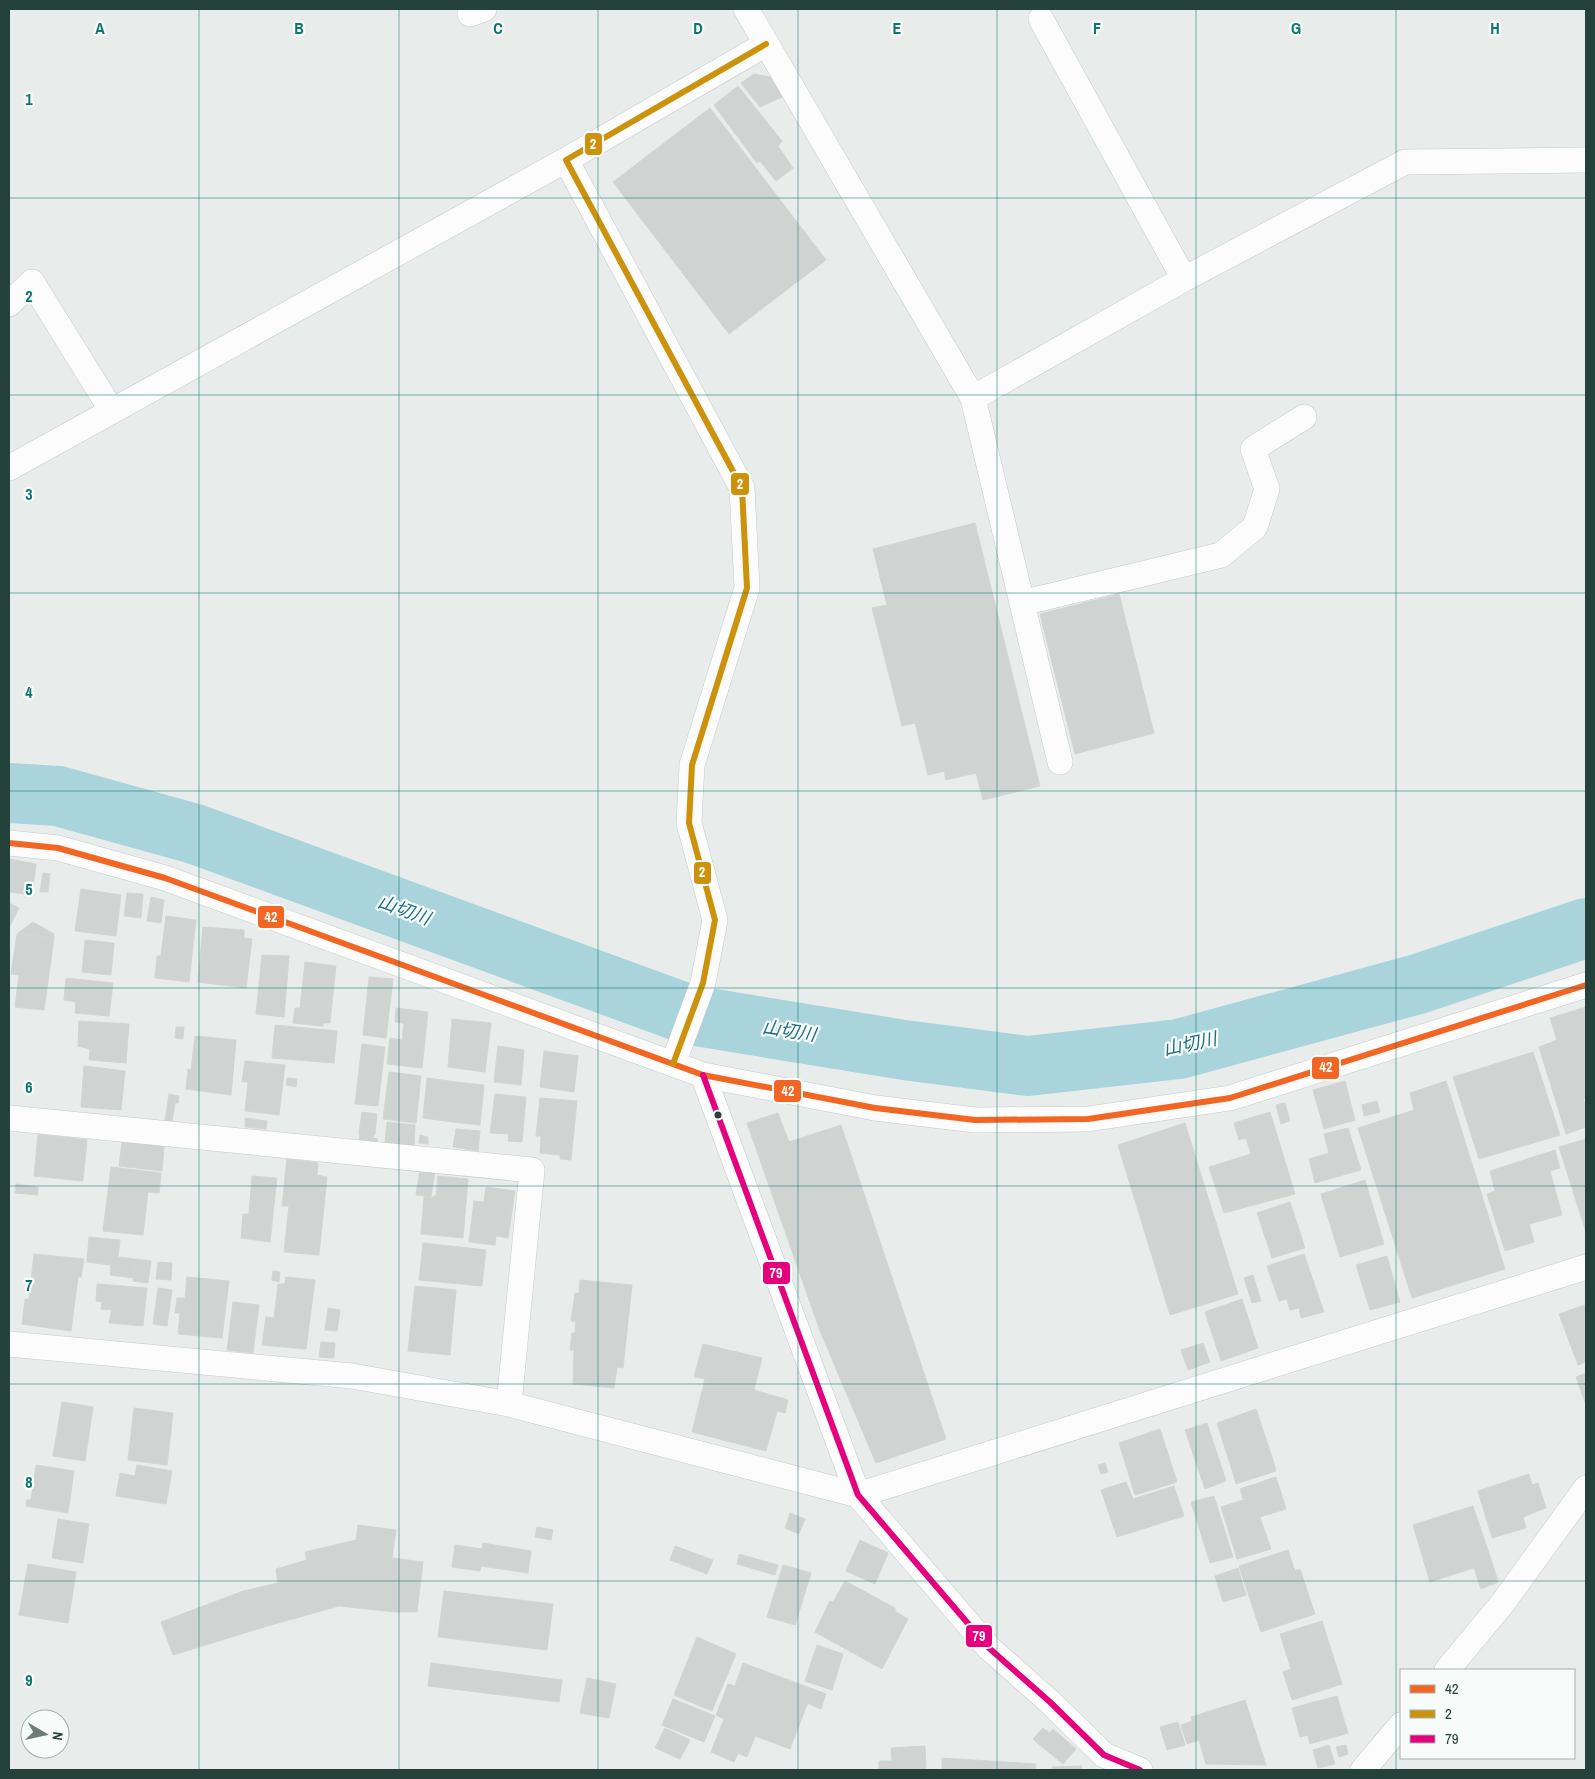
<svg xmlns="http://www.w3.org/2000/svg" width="1595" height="1779" font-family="'Archivo Narrow','Noto Sans JP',sans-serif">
	<rect width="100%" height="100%" fill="#e8edeb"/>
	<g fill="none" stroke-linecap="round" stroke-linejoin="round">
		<path stroke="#a9d4db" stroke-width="60" d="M9,793L58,796L195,834L690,1015L904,1050L1028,1066L1179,1049L1418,984L1586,928"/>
	</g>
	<path fill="#cfd4d2" stroke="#d1d6d4" d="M754,74L770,77L782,97L760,107L741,83Z
		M738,86L782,141L778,146L793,168L776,181L760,161L757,163L714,105Z
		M710,108L826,260L729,334L613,182Z
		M975,523L1040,786L983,800L976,773L946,780L944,771L928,775L915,723L902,726L872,608L887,605L873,549Z
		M1119,594L1154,733L1075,754L1040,614Z
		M9,859L36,864L32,895L9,892Z
		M43,873L50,874L48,892H40Z
		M81,889L121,895L116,936L75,931Z
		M127,893L143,894L141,918L124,916Z
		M151,897L164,900L161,923L147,921Z
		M9,903L19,908L9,928Z
		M166,916L196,920L189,982L155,978L157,956H161Z
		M33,922L54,934V938L18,933Z
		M203,927L244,930V938L252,939L246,988L198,982Z
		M17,934L54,938L44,1010L15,1007L19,975L11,974Z
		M85,940L114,943L111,975L82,972Z
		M262,955L289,956L284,1017L256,1014Z
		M305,962L336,966L330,1023H323V1026L293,1023L295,1008H300Z
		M369,977L393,979L386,1038L363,1035Z
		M66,978L113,983L109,1016L75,1013L76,1002L64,1000Z
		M1586,1007V1098L1583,1099L1586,1107V1127L1566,1134L1539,1047L1557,1040L1550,1018Z
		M396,1008L428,1012L422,1068L387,1064L390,1038L402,1040L404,1023L395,1022Z
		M452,1019L491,1023L485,1072L448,1067Z
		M79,1021L129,1024L126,1063L89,1060L90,1049L78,1046Z
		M275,1025L337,1031L334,1063L272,1058Z
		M176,1027H184L183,1039L175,1038Z
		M195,1036L236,1040L231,1095L186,1089L188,1069L191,1070Z
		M362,1044L385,1047L378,1106L355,1104Z
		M498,1046L524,1050L521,1085L494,1082Z
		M544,1051L578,1056L574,1092L540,1087Z
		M1533,1052L1560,1135L1479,1159L1453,1077Z
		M245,1061L285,1065L279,1115L245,1111L248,1082H242Z
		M84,1066L125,1071L121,1110L81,1107Z
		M389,1072L421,1076L416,1123L383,1119Z
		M287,1078L297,1079L296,1087L286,1085Z
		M427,1078L456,1082L453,1122L423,1118Z
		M1345,1081L1355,1120L1324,1129L1313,1090Z
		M1446,1081L1505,1269L1412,1298L1358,1128L1414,1110L1410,1093Z
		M456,1082L484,1085L480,1125L453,1122Z
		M169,1094L179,1096L178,1103H175L172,1122L165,1121Z
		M495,1094L526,1097L522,1142L508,1141L509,1134L490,1133Z
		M540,1098L577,1101L571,1160L560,1159V1155L540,1153L541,1136H536Z
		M1377,1101L1380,1112L1364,1116L1362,1105Z
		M1285,1103L1290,1121L1281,1124L1276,1105Z
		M362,1112L377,1114L375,1134L359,1133Z
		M1270,1112L1295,1194L1224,1213L1209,1167L1251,1154L1246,1138L1239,1140L1234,1123Z
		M778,1113L789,1142L841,1125L946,1439L876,1463L820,1331L747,1123Z
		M245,1118L267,1121L266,1129L245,1127Z
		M387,1122L415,1125L414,1146L385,1143Z
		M1185,1123L1238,1294L1170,1315L1118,1145Z
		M1348,1128L1361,1170L1315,1183L1309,1159L1329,1153L1324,1134Z
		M456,1129L480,1131L478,1151L453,1147Z
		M360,1133L374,1134L373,1138L378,1139L377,1143L359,1142Z
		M38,1134L87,1140L83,1181L34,1176Z
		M420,1135L428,1137V1144L419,1143Z
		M1586,1139V1232L1559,1147Z
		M122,1142L164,1146L162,1171L119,1166Z
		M1555,1150L1560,1168L1550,1171L1562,1215L1529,1224L1534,1242L1505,1251L1487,1194L1495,1191L1490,1171Z
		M287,1159L318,1163L317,1175L327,1177L319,1255L284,1252L289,1206H282Z
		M111,1167L161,1173L159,1193L148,1192L143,1235L103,1231Z
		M420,1169L435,1171L431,1197L416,1195Z
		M252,1176L277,1178L270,1242L241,1238L243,1214H249Z
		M438,1176L468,1179L463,1238L421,1234L424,1197L433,1198V1196H436Z
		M1365,1180L1384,1244L1340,1257L1321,1194Z
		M16,1184L38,1187V1195L15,1193Z
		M486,1187L515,1191L508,1238L496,1236L495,1245L469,1242L474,1201L484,1202Z
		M1290,1202L1305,1248L1272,1258L1257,1213Z
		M89,1237L120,1240L118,1257L135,1259L134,1278L110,1275L111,1265L87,1262Z
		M423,1243L486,1250L482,1286L419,1280Z
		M34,1254L84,1259L81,1277H78L71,1331L22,1324L25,1299H29Z
		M1304,1254L1324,1312L1301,1318L1299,1308L1290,1310L1287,1299L1279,1301L1267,1266Z
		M1387,1256L1400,1302L1370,1310L1356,1265Z
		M135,1259L151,1261L148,1283L133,1281Z
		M158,1262L172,1263L171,1280L156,1279Z
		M273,1271L280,1272L279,1282L272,1280Z
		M1253,1275L1261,1301L1252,1303L1244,1278Z
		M187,1277L229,1281L222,1338L178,1334L180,1313H175L177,1298H185Z
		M286,1277L315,1280L306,1349L262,1345L266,1317L274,1318L278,1284H285Z
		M580,1280L632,1285L623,1368L617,1367L614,1388L573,1384L574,1350H570L572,1333H575L576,1322L571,1321L575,1293H579Z
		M97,1284L147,1288L143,1326L109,1323L112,1310L101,1309L102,1302L96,1301Z
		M415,1286L456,1290L450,1355L408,1351Z
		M158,1288L172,1290L167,1326L153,1324Z
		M1242,1299L1258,1348L1221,1361L1205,1312Z
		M233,1302L259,1305L253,1353L227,1350Z
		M1585,1305L1586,1362L1578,1365L1559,1314Z
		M328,1308L340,1310L337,1331L325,1330Z
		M321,1342L335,1343L334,1358L319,1357Z
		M1203,1343L1210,1362L1188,1370L1181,1350Z
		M703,1344L762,1358L754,1390L788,1400L785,1413L777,1411L766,1451L692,1432L705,1379L694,1377Z
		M1586,1373V1405L1576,1377Z
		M62,1402L93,1407L85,1461L53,1456Z
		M134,1408L173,1413L167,1465L128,1460Z
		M1256,1409L1272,1457L1232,1470L1217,1423Z
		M1207,1423L1226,1481L1205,1489L1185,1430Z
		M1160,1429L1177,1482L1135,1495L1119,1443Z
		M1272,1457L1276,1471L1236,1484L1232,1470Z
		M1105,1463L1108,1472L1101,1474L1098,1465Z
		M36,1465L74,1471L68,1513L26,1506L27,1500H31Z
		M137,1465L172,1471L166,1504L116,1496L120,1473L135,1476Z
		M1529,1474L1532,1485L1538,1483L1546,1508L1523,1517L1526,1528L1492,1538L1478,1491Z
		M1276,1477L1286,1509L1250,1520L1240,1489Z
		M1126,1482L1133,1499L1174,1486L1184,1516L1117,1537L1101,1490Z
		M1214,1496L1233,1557L1210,1563L1191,1502Z
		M1243,1500L1250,1520L1260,1517L1271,1549L1237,1559L1221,1507Z
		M1473,1506L1492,1562L1430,1582L1413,1525Z
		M790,1513L805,1519L799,1534L785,1528Z
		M58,1519L89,1524L83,1563L52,1558Z
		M358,1525L396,1530L392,1558L423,1562L417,1612H396L339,1606L271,1625L173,1655L161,1622L243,1591L278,1583L276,1569L307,1560L305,1552L356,1540Z
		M537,1527L553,1530L551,1540L535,1537Z
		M860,1540L888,1553L875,1584L846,1571Z
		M483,1543L531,1551L528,1573L481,1566L480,1571L452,1567L455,1545L482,1549Z
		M675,1546L713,1560L707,1574L670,1560Z
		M1288,1550L1295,1571L1300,1569L1315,1614L1261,1632L1239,1566Z
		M739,1554L778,1565L775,1575L737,1564Z
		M1492,1562L1498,1582L1481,1589L1474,1568Z
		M28,1564L76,1572L68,1623L19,1615Z
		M783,1565L811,1573L795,1625L767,1617Z
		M1238,1568L1246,1595L1223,1602L1215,1576Z
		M845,1581L895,1608V1611L908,1619L882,1669L815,1632L830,1601L833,1602Z
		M444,1591L553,1604L547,1650L438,1637Z
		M1322,1621L1342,1684L1292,1700L1283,1672L1291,1669L1280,1634Z
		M697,1637L736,1654L712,1711L674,1695Z
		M817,1645L843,1654L832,1690L805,1681Z
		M431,1663L562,1680L559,1702L428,1686Z
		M743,1663L813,1689L790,1749L755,1736L747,1757L738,1753L734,1762L711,1752L724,1719L716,1715L728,1684L735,1686Z
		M587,1678L616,1684L609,1718L580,1713Z
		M813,1689L826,1694L821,1709L807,1703Z
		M1337,1696L1348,1733L1310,1744L1308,1735L1300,1737L1292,1708Z
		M673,1699L715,1716L704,1742L662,1725Z
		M1245,1700L1266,1765L1206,1764L1199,1740L1187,1744L1181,1725L1192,1721L1191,1717Z
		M1178,1722L1185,1745L1167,1750L1160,1727Z
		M665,1728L690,1740L680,1759L655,1748Z
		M1043,1728L1050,1733L1040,1745L1033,1739Z
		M1053,1729L1076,1749L1063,1764L1040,1745Z
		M1329,1745L1335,1764L1318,1768L1313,1750Z
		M1346,1745L1348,1754L1339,1757L1336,1747Z
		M925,1746L926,1770H879V1761H892L891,1748Z
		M942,1758L1036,1764L1035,1770H942Z
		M1082,1766L1081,1770H1052V1767Z"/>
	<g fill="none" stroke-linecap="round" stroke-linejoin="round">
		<g stroke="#c5cac8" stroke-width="26">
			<path id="street" d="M746,9L973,398L1060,762
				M470,14L484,9
				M1041,19L1184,279
				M9,304L32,282L112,411
				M973,398L1184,279L1405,162L1586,160
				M9,468L566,160
				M1022,603L1221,555L1255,527L1267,489L1253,449L1304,417
				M9,843L58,848L165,878L703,1075L875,1108L975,1120L1088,1119L1230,1098L1586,985
				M673,1064L703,983L715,920L689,823L692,765L747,588L742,488L566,160L766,44
				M703,1075L858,1495L989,1648L1050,1702L1104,1755L1140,1770
				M9,1118L532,1170L509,1404
				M9,1344L352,1376L509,1404L858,1495L1586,1267
				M1447,1670L1502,1604L1586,1488
				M1363,1770L1401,1725"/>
		</g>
		<use href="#street" stroke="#fcfcfc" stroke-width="25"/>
		<g stroke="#f7fbf9" stroke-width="10">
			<path id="bus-1" d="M9,843L58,848L165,878L703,1075L875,1108L975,1120L1088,1119L1230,1098L1586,985"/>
		</g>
		<g stroke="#f7fbf9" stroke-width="10">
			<path id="bus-2" d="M673,1064L703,983L715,920L689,823L692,765L747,588L742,488L566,160L766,44"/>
		</g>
		<g stroke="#f7fbf9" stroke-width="10">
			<path id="bus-3" d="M703,1075L858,1495L989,1648L1050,1702L1104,1755L1140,1770"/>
		</g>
		<use href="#bus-1" stroke="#f26522" stroke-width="6"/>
		<use href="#bus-2" stroke="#cd920c" stroke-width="6"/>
		<use href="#bus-3" stroke="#e5007d" stroke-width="6"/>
	</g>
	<path fill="none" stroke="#0f766e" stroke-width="1" stroke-opacity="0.55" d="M199,9V1770M399,9V1770M598,9V1770M798,9V1770M997,9V1770M1196,9V1770M1396,9V1770M9,198H1586M9,395H1586M9,593H1586M9,791H1586M9,988H1586M9,1186H1586M9,1384H1586M9,1581H1586"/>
	<circle fill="#24423a" stroke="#f7fbf9" stroke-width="2" cx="718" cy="1115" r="4.5"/>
	<g text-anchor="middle" stroke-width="4.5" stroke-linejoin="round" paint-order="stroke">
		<g font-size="18" font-style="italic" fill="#1c6f80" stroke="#f7fbf9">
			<text transform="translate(404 910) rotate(20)" y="6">山切川</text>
			<text transform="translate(789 1031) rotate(9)" y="6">山切川</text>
			<text transform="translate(1190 1044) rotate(-12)" y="6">山切川</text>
		</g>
	</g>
	<g font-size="16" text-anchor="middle" font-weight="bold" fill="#0f766e" stroke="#f7fbf9" stroke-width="4.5" stroke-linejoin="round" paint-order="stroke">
		<text x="100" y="34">A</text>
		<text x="299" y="34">B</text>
		<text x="498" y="34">C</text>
		<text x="698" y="34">D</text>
		<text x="897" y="34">E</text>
		<text x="1097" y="34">F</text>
		<text x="1296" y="34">G</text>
		<text x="1495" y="34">H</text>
		<text x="29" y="105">1</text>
		<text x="29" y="302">2</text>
		<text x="29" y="500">3</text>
		<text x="29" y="698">4</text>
		<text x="29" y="895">5</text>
		<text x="29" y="1093">6</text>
		<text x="29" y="1291">7</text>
		<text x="29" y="1488">8</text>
		<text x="29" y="1686">9</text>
	</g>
	<g stroke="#f7fbf9" stroke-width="2">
		<rect x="584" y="132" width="19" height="24" rx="5" fill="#cd920c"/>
		<rect x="730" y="472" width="20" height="24" rx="5" fill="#cd920c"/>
		<rect x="693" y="861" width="19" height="24" rx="5" fill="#cd920c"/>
		<rect x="257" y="905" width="28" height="24" rx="5" fill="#f26522"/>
		<rect x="1311" y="1056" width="29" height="24" rx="5" fill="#f26522"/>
		<rect x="773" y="1079" width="29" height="24" rx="5" fill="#f26522"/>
		<rect x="762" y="1261" width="29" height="24" rx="5" fill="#e5007d"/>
		<rect x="965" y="1624" width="28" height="24" rx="5" fill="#e5007d"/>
	</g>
	<g font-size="14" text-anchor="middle" font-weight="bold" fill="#fff">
		<text x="593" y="149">2</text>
		<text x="740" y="489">2</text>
		<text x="702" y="877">2</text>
		<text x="271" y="922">42</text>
		<text x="1326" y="1072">42</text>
		<text x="788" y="1096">42</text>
		<text x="776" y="1278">79</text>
		<text x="979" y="1641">79</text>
	</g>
	<rect width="1595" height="1779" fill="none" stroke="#24423a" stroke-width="20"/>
	<rect x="1400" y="1669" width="175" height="90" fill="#f7fbf9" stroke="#a3b1ad"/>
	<rect x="1410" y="1685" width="25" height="8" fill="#f26522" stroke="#a3b1ad"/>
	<text x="1445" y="1694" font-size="15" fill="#24423a">42</text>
	<rect x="1410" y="1710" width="25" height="8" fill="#cd920c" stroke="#a3b1ad"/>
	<text x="1445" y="1719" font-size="15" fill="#24423a">2</text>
	<rect x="1410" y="1735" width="25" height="8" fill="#e5007d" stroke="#a3b1ad"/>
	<text x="1445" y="1744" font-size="15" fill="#24423a">79</text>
	<g transform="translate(45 1734) rotate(99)"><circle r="24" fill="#f7fbf9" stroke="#a3b1ad"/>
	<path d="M0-4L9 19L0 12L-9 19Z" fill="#697e78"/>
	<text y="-8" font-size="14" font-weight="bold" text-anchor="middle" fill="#24423a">N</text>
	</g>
</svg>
